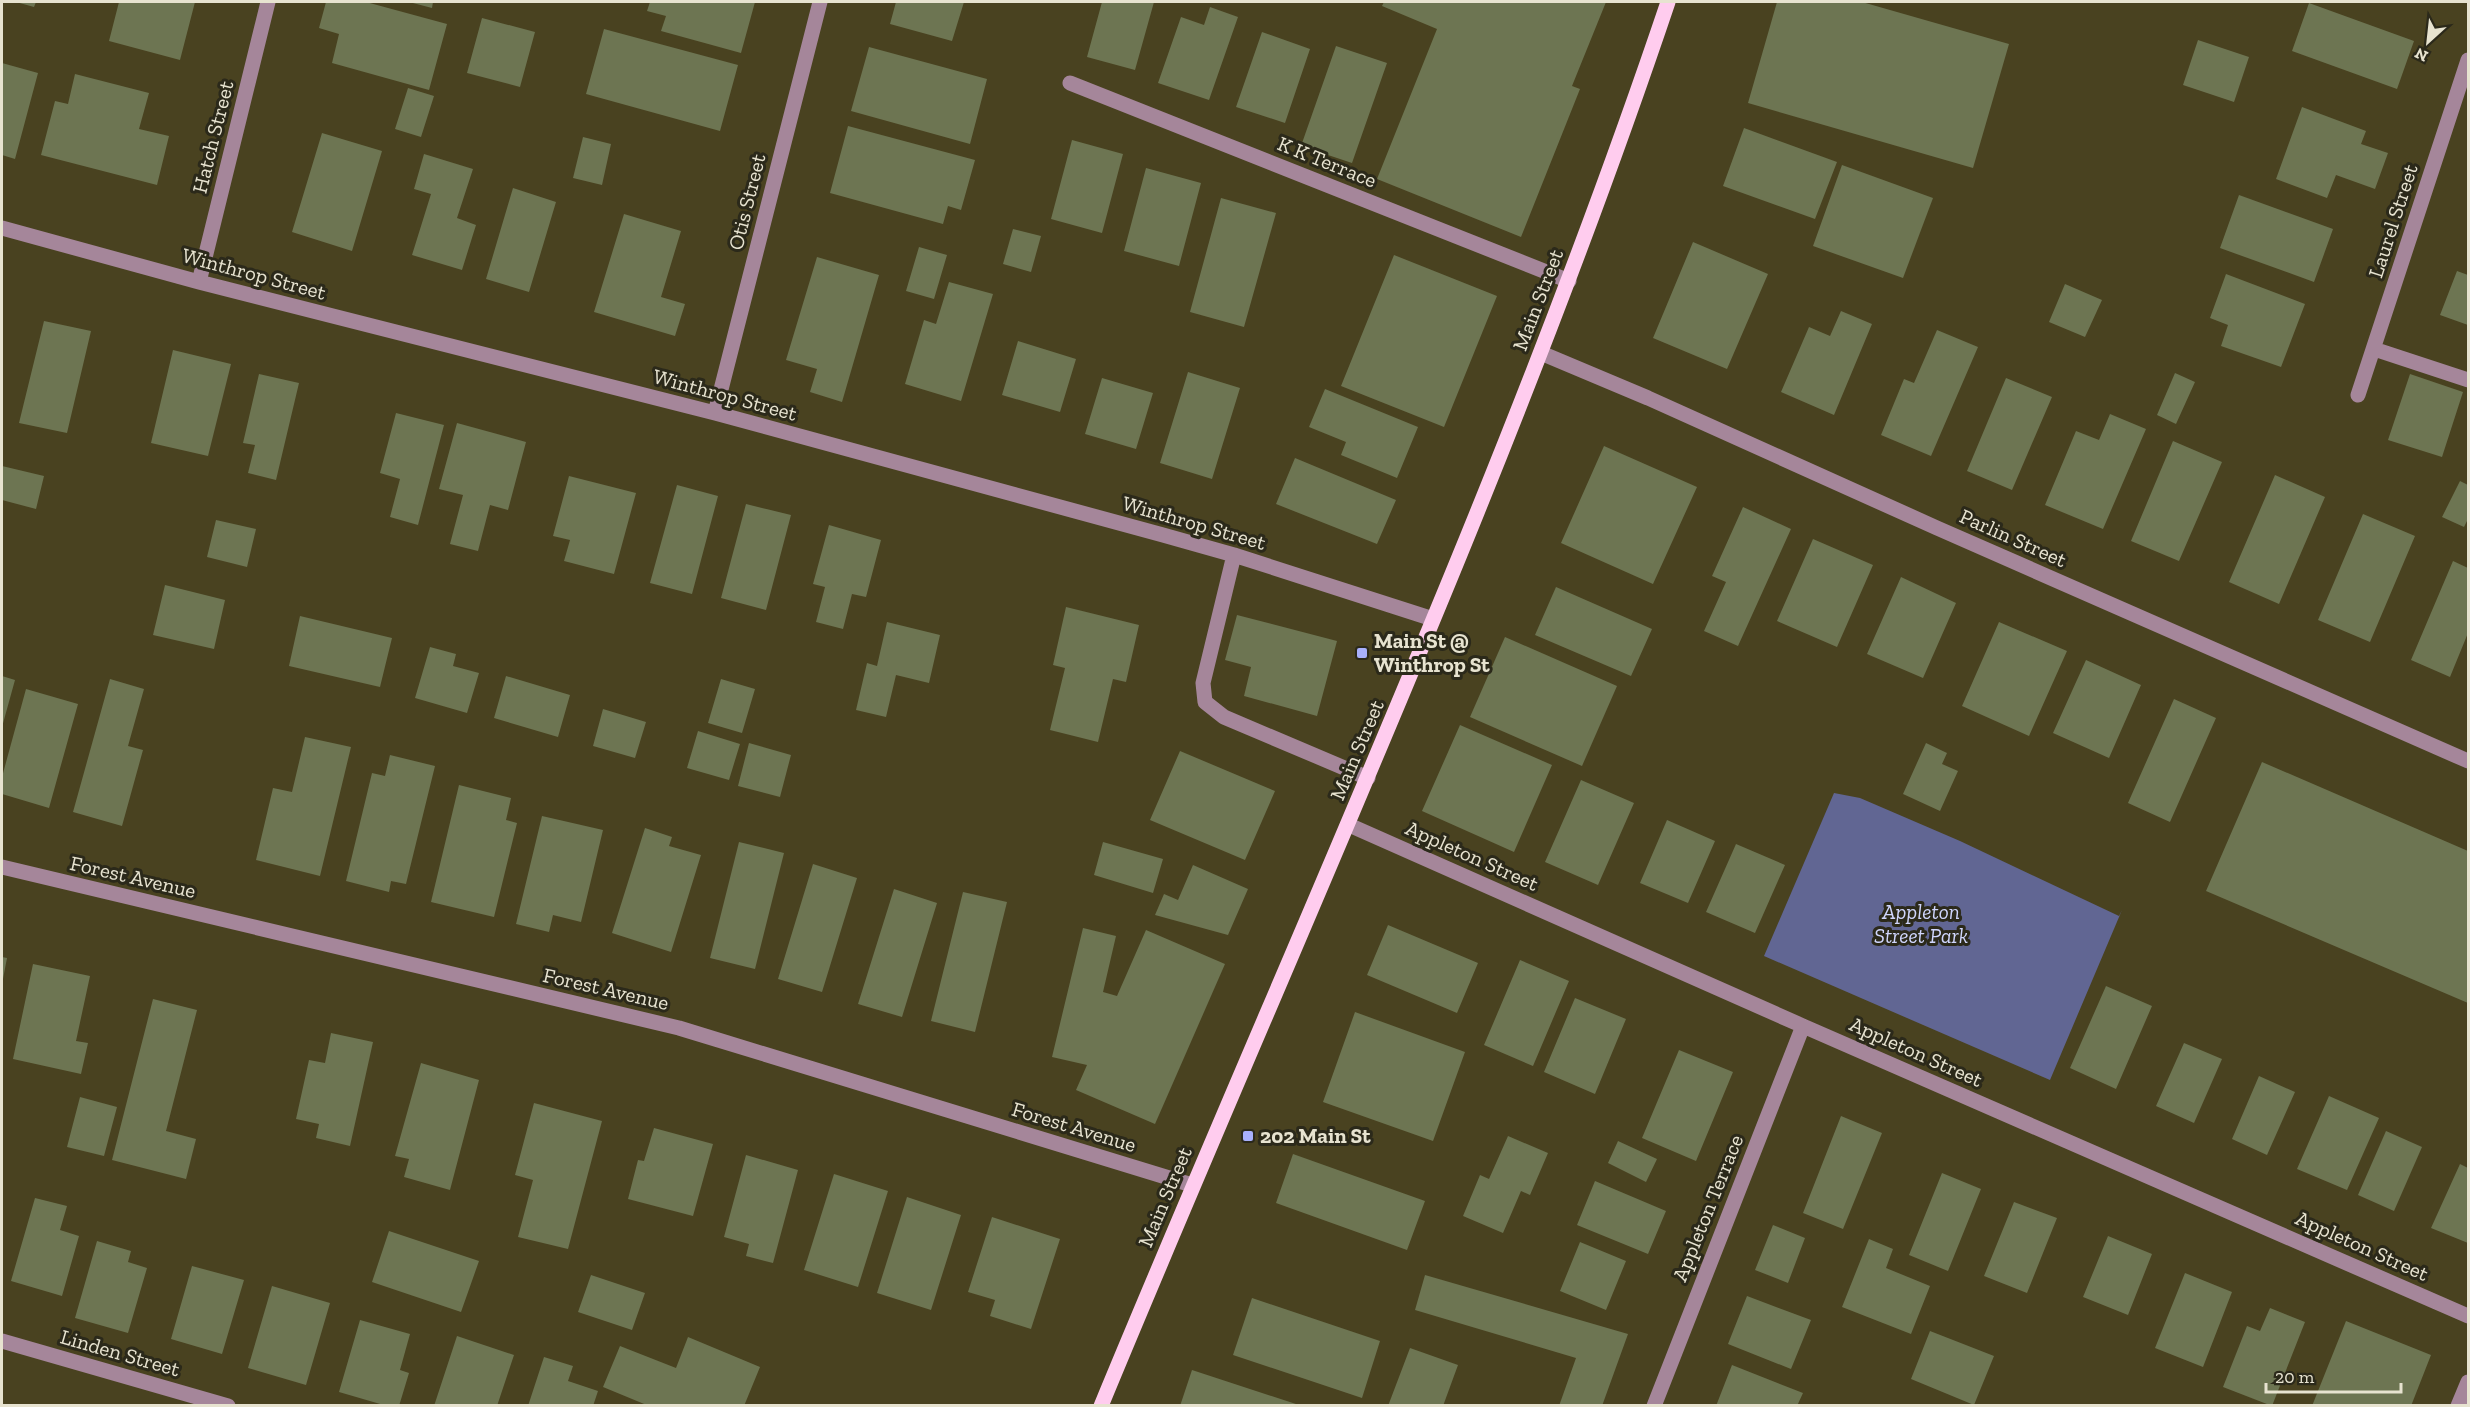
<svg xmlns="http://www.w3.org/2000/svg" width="2470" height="1407" font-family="'Zilla Slab',serif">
	<rect width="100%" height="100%" fill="#494220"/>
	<path fill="#616693" d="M1834,793L1860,798L1960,841L2119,916L2122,910L2050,1080L1764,956Z"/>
	<path fill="#6d7552" d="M16,2H36L34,7Z
		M119,2H195L180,60L109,41Z
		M326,2H366L447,24L429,90L332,63L339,34L319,28Z
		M409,2H433L432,8Z
		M650,2H755L741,53L661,31L666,16L647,11Z
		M896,2H964L952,41L890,24Z
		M1102,2H1154L1135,70L1087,57Z
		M1384,2H1606L1572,86L1580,89L1521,237L1377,179L1437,29L1382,6Z
		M1777,2H1862L2009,44L1973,168L1748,103Z
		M2309,3L2414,41L2397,89L2292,51Z
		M1210,7L1238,17L1209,100L1158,83L1181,17L1204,25Z
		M482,18L535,32L520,87L467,73Z
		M604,29L738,65L720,131L586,94Z
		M1262,32L1310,49L1285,123L1236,107Z
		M2198,40L2249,57L2234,102L2183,85Z
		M1336,46L1387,63L1352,163L1301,146Z
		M869,47L987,79L970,144L851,111Z
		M2,63L38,73L15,159L2,155Z
		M75,74L149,93L139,129L169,136L157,185L41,155L55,101L68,104Z
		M408,88L434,96L421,137L395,129Z
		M2302,107L2366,131L2361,144L2388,153L2375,189L2336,175L2327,198L2276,179Z
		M848,126L975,160L961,210L948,206L943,224L830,193Z
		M1744,128L1837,162L1815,219L1723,186Z
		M322,133L382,151L352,251L292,232Z
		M583,137L611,144L602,185L573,178Z
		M1072,140L1123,154L1102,233L1051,219Z
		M424,154L473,169L457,218L476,225L462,270L412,255L431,194L414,189Z
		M1842,165L1933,198L1903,278L1813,246Z
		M1146,168L1201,183L1179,266L1124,251Z
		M513,188L556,202L529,292L486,279Z
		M2239,195L2333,229L2314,282L2220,248Z
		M1221,198L1276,213L1244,327L1190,312Z
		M624,214L681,231L661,297L685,304L675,336L594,312Z
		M1013,229L1041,236L1031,272L1003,264Z
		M1693,242L1768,274L1727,369L1653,338Z
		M919,247L947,255L934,299L906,291Z
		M1394,255L1497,296L1444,427L1341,386Z
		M817,257L879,275L842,402L810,392L817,369L786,360Z
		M2457,271L2468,275V325L2440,315Z
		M2226,274L2305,304L2281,367L2221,346L2228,325L2210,318Z
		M949,282L993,294L961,401L905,384L924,320L936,324Z
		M2065,284L2102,300L2085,337L2049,322Z
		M1841,311L1872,324L1834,415L1781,392L1809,327L1830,336Z
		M44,321L91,331L67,433L19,423Z
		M1937,330L1978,347L1931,456L1881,435L1904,379L1914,383Z
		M1018,341L1076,359L1060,412L1002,395Z
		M173,350L231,364L208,456L151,443Z
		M1188,372L1240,388L1212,479L1160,463Z
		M2175,373L2195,382L2176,424L2157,415Z
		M259,374L299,383L276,480L248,473L255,445L243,443Z
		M2410,374L2463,392L2442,457L2388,440Z
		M1102,378L1153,393L1136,449L1085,434Z
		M2006,378L2052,397L2012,490L1967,471Z
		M1325,389L1418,427L1397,478L1341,455L1346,442L1309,427Z
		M396,413L444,425L418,525L390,517L400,479L380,473Z
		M2110,414L2146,429L2103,529L2045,505L2076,431L2099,440Z
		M457,423L526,442L508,510L490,505L478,551L450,544L463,495L439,489Z
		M2173,441L2222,462L2179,561L2131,541Z
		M1604,446L1697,487L1653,584L1561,543Z
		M1295,458L1396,500L1377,544L1276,504Z
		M2,466L44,476L36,509L2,500Z
		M2275,475L2325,497L2279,604L2229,582Z
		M569,476L636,493L614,574L564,561L570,540L553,536Z
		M2460,481L2468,485V519L2464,527L2442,517Z
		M677,485L718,496L692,594L650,583Z
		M746,504L791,515L766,610L721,598Z
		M1743,507L1791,529L1738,646L1704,631L1726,582L1712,576Z
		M2363,514L2415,536L2370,642L2318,620Z
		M216,520L256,529L247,567L207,557Z
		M829,525L881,540L866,597L852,594L843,629L816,622L825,587L813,584Z
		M1813,539L1873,565L1837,647L1777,621Z
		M2453,561L2468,568V633L2450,677L2411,660Z
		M1901,577L1956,603L1923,678L1867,654Z
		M165,585L225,600L214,649L153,635Z
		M1556,587L1652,629L1631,676L1535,635Z
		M1066,607L1139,625L1126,682L1113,679L1098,742L1050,730L1065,668L1053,665Z
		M1237,615L1337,641L1317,716L1244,696L1251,667L1225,660Z
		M300,616L392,638L380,687L289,666Z
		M887,622L940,635L929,683L896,675L886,717L856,710L867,663L877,666Z
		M1999,622L2067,651L2029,736L1962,706Z
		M1505,637L1617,686L1582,766L1470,717Z
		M430,647L456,654L453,666L479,673L467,713L415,698Z
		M2086,660L2141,685L2109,758L2053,733Z
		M2,676L15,680L2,727Z
		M506,676L570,695L558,737L494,718Z
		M110,679L144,689L128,746L143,750L122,826L73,812Z
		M721,679L755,689L742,733L708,723Z
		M26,689L78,704L49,808L2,794V777Z
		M2174,699L2216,718L2170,822L2128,803Z
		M603,709L646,722L635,758L593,746Z
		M1460,725L1552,765L1514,852L1422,811Z
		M698,731L740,744L729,780L687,768Z
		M305,737L351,747L320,876L256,860L273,788L292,792Z
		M749,743L791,755L780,797L738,786Z
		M1926,743L1947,753L1942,764L1958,771L1940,811L1903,794Z
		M1180,751L1275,791L1245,860L1150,820Z
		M390,755L435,766L406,884L391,881L389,892L346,881L372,773L385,776Z
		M2262,762L2468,851V1003L2206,891Z
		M1581,780L1634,803L1598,885L1545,862Z
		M459,785L511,798L506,820L517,823L494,917L431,902Z
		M542,816L603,830L581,922L553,915L549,932L516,924Z
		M1667,820L1715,841L1688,903L1640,883Z
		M645,828L672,837L669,846L701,855L671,952L612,933Z
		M739,842L784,853L755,969L710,958Z
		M1103,842L1163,859L1153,893L1094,875Z
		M1736,844L1785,865L1755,933L1706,912Z
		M813,864L857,878L822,992L778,979Z
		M1193,865L1248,889L1228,935L1155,915L1164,894L1178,900Z
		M894,889L937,903L902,1017L858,1004Z
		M963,892L1007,902L975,1032L931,1021Z
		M1388,925L1478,963L1457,1013L1367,975Z
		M1083,928L1116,936L1103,992L1117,996L1146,930L1225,964L1155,1124L1076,1090L1087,1065L1052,1057Z
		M2,957L7,958L3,979L2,978Z
		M1520,960L1569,981L1533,1066L1484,1045Z
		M33,964L90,976L76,1041L88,1043L81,1074L13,1059Z
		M2106,986L2152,1006L2116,1089L2070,1068Z
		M1575,998L1626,1019L1595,1094L1544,1072Z
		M153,999L197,1010L166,1131L196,1139L186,1179L112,1160Z
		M1355,1012L1465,1052L1433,1141L1323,1102Z
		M331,1033L373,1042L350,1146L316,1138L319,1124L296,1119L309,1060L325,1063Z
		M2184,1043L2222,1059L2194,1123L2156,1106Z
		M1679,1050L1733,1072L1696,1161L1642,1138Z
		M421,1063L479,1080L450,1190L404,1177L409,1159L395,1156Z
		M2259,1076L2295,1092L2267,1155L2232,1139Z
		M2329,1096L2379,1118L2347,1190L2297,1169Z
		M80,1097L117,1107L104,1156L67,1147Z
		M534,1103L602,1121L568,1249L518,1237L533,1180L515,1175Z
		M1841,1116L1882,1133L1843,1229L1803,1213Z
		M654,1128L713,1144L693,1216L628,1199L638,1160L644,1161Z
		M2386,1131L2422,1147L2394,1211L2358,1195Z
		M1508,1136L1548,1153L1530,1195L1521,1191L1503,1233L1463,1216L1480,1175L1489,1179Z
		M1618,1141L1657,1159L1646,1182L1608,1163Z
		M1293,1154L1425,1201L1407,1250L1276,1203Z
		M746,1155L798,1170L773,1263L746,1256L749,1244L724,1237Z
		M2460,1164L2468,1168V1243L2431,1228Z
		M1942,1173L1981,1189L1948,1271L1909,1255Z
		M834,1174L888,1191L858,1287L804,1270Z
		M1595,1181L1666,1211L1648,1254L1577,1225Z
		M907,1197L961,1215L931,1310L877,1293Z
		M35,1198L67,1206L60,1230L79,1236L62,1296L11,1281Z
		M2014,1202L2057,1218L2027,1293L1984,1276Z
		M992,1217L1060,1239L1031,1329L990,1316L995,1300L968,1292Z
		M1773,1225L1805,1238L1788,1283L1755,1270Z
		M389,1231L479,1261L461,1312L372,1282Z
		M2108,1236L2152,1254L2128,1315L2083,1297Z
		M1869,1239L1893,1249L1886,1268L1930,1286L1911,1334L1842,1307Z
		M97,1241L131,1251L128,1262L147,1268L128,1333L75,1318Z
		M1580,1242L1626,1261L1606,1310L1560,1291Z
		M192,1266L244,1280L222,1354L171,1339Z
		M2185,1273L2232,1292L2203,1367L2155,1348Z
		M591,1275L645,1293L632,1330L578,1312Z
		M1425,1275L1628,1334L1602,1406H1559L1576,1358L1415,1310Z
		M272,1286L330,1303L306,1385L248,1368Z
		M1747,1296L1811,1320L1791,1369L1728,1344Z
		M1252,1298L1380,1341L1362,1398L1233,1355Z
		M2270,1308L2305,1322L2272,1406L2223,1387L2247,1326L2260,1331Z
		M360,1320L410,1334L400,1370L409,1373L399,1406H387L339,1392Z
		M2346,1321L2431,1355L2411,1406H2312Z
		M1930,1331L1994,1356L1974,1405L1911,1379Z
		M457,1336L514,1355L497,1406H434Z
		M688,1337L760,1367L744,1406H649L603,1387L620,1346L676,1368Z
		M1410,1348L1458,1365L1443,1406H1388Z
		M544,1357L573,1366L568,1381L598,1391L593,1406H528Z
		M1732,1365L1803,1393L1797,1406H1716Z
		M1192,1370L1299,1405V1406H1180Z"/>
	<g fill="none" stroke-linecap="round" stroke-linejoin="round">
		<path stroke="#a5869a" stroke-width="15" d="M1070,83L1569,281
			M2,228L199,282L715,413L1163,535L1234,555L1433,619
			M199,282L268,2
			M2374,349L2468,380
			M1541,353L1648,398L1937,528L2468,761
			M2358,395L2468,60
			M715,413L820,2
			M1234,555L1203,683L1205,702L1224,717L1368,778
			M1349,825L1803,1026L2468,1316
			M2,867L679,1028L1192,1185
			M2,1341L228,1406
			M1654,1406L1803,1026
			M2458,1406L2468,1382"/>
		<path stroke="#fce" stroke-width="15" d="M1101,1406C1294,939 1507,480 1668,2"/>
	</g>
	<g fill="#a8b0fc" stroke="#2b291a" stroke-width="2">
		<rect x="1356" y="647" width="12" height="12" rx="3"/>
		<rect x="1242" y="1130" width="12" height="12" rx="3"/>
	</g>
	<g text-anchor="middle" stroke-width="6" stroke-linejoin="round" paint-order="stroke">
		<g font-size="21" fill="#e7e3d0" stroke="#2b291a">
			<text transform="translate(213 137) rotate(-76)" y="7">Hatch Street</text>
			<text transform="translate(1327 162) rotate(22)" y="7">K K Terrace</text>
			<text transform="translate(747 202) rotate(-76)" y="7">Otis Street</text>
			<text transform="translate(2393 221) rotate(-72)" y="7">Laurel Street</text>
			<text transform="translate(254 274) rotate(15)" y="7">Winthrop Street</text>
			<text transform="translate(1538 300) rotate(-69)" y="7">Main Street</text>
			<text transform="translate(725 395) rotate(15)" y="7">Winthrop Street</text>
			<text transform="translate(1194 523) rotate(16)" y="7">Winthrop Street</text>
			<text transform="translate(2013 538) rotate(24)" y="7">Parlin Street</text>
			<text transform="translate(1357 750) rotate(-67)" y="7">Main Street</text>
			<text transform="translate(1472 856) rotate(24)" y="7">Appleton Street</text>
			<text transform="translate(133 877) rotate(13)" y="7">Forest Avenue</text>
			<text transform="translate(606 989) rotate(13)" y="7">Forest Avenue</text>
			<text transform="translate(1916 1052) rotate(24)" y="7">Appleton Street</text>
			<text transform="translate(1074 1127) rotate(17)" y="7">Forest Avenue</text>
			<text transform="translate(1165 1197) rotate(-67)" y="7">Main Street</text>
			<text transform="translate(1708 1208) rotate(-68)" y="7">Appleton Terrace</text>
			<text transform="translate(2362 1246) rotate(24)" y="7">Appleton Street</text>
			<text transform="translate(120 1353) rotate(16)" y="7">Linden Street</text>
		</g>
		<g font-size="21" font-weight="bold" fill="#e7e3d0" stroke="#2b291a" text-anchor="start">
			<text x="1374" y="648">Main St @<tspan x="1374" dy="24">Winthrop St</tspan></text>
			<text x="1260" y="1143">202 Main St</text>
		</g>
		<g font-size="21" font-style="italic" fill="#d0d6fd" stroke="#2b291a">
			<text x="1921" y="919">Appleton<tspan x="1921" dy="24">Street Park</tspan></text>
		</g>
	</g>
	<rect width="2470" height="1407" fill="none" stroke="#e7e3d0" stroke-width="6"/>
	<g transform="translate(2428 42) rotate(207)" stroke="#2b291a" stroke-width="4.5" paint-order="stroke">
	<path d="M0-4.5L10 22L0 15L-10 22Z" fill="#e7e3d0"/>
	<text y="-9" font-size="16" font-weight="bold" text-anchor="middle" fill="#e7e3d0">N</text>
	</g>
	<path d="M2266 1383v9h135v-9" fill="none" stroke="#e7e3d0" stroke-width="3"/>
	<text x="2275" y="1383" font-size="18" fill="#e7e3d0" stroke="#2b291a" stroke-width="4.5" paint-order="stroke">20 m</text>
</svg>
